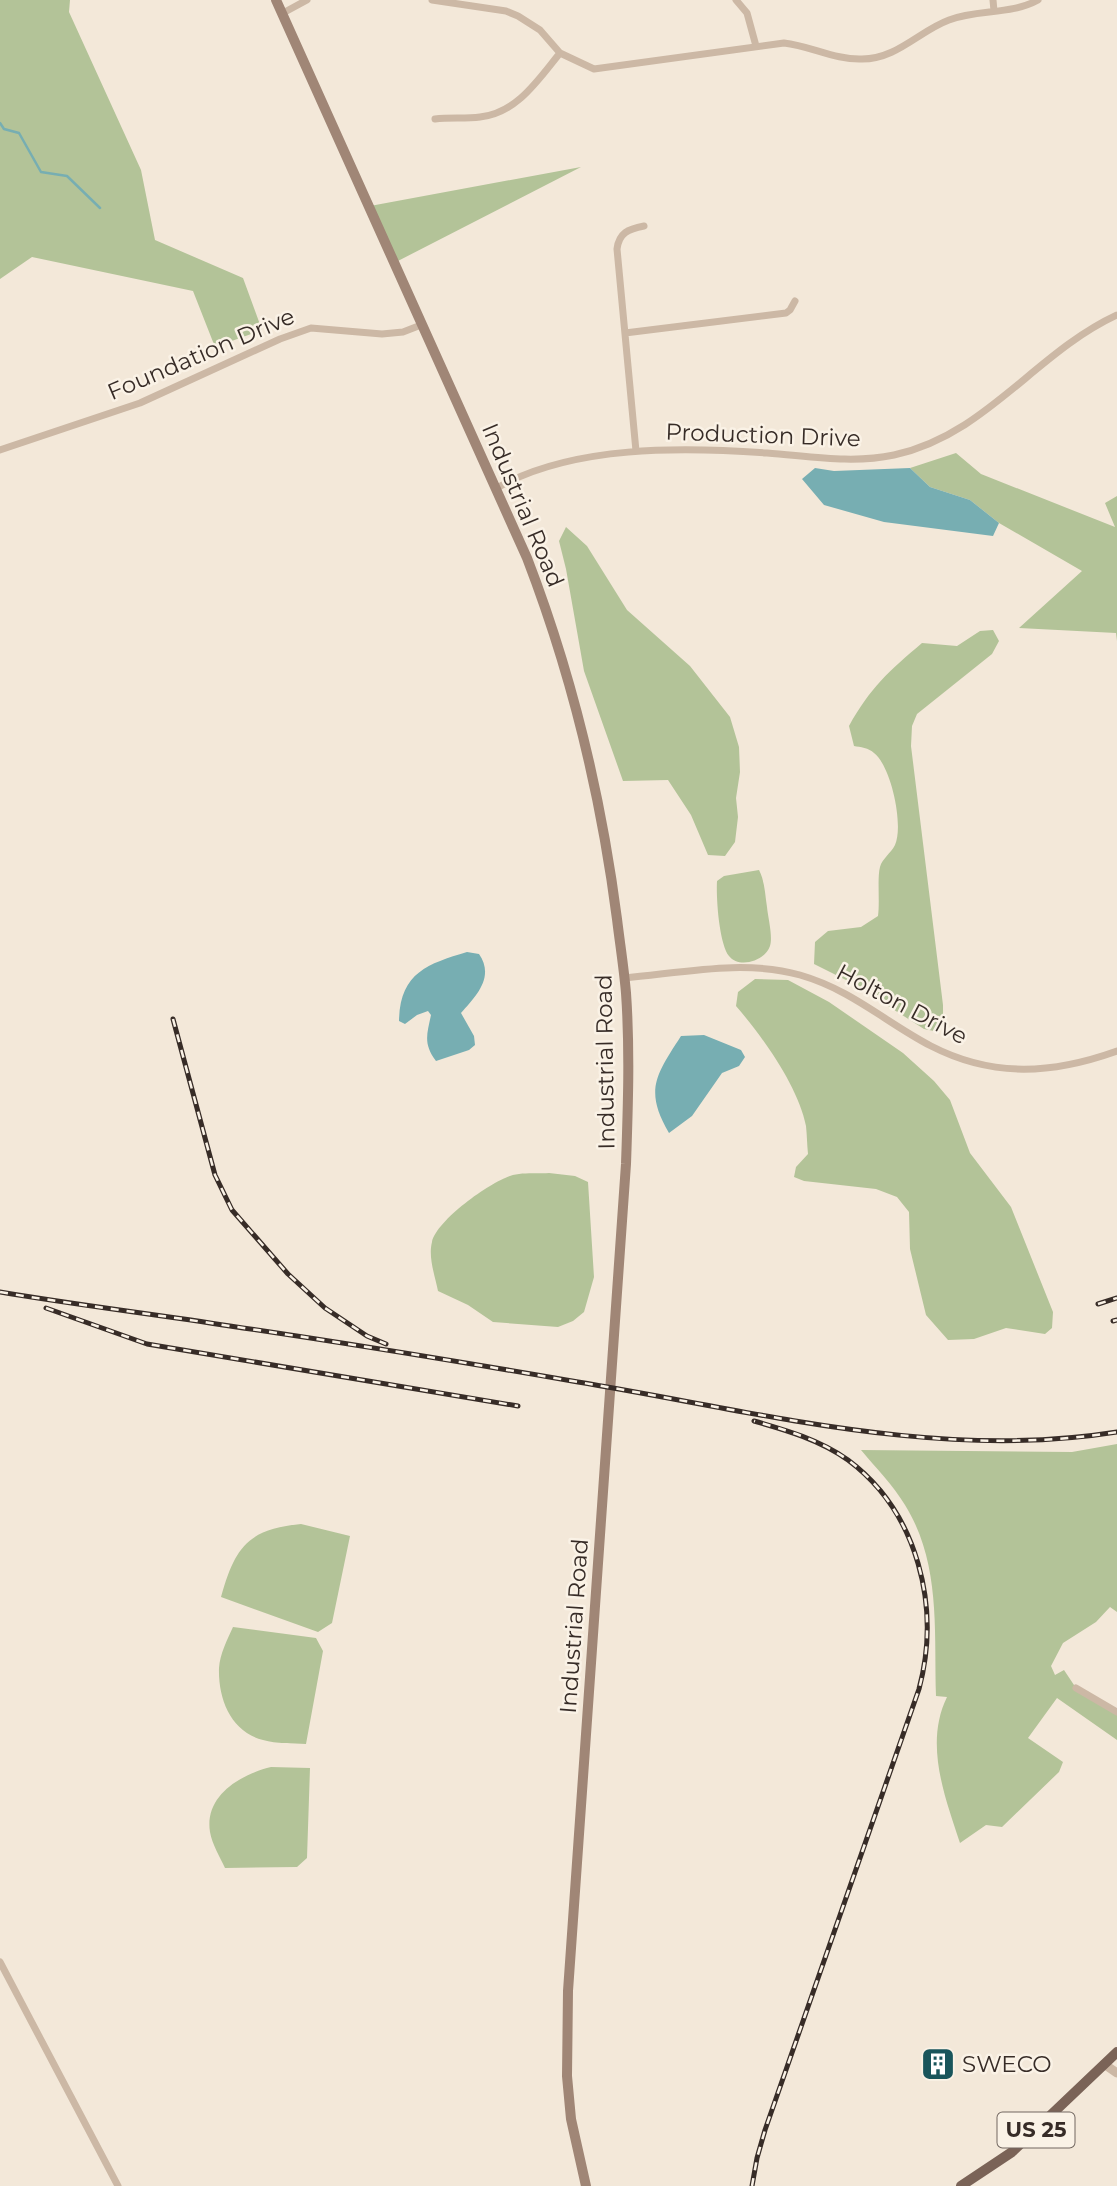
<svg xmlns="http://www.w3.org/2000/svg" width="1117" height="2186" font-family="Montserrat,sans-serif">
	<rect width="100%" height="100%" fill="#f3e8d9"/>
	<path fill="#b3c398" d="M0,0H70L69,12L141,170L155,240L243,278L262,330L215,347L193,291L32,257L0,279Z
		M581,167L394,263L370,206Z
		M956,453L981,474L1115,527L1105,503L1117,496V641L1116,633L1019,628L1082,571L999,523L970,500L930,487L910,468Z
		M566,527L587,546L627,610L690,666L730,717L739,747L740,772L736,798L738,817L735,842L725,856L708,855L691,815L668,780L623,781L584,671L566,569L559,541Z
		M993,630L999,641L992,654L917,714L912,726L911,746L943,1005V1024L934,1031L924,1029L852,983L814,964L815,942L828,931L861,927L878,916C880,902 877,878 880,867C882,859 891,853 895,845C904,825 891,766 874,753C869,748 860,747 854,746L849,726C870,688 889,671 922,643L957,646L980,631Z
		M759,870C765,882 765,894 767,907C768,918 773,936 770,946C765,961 739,969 729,956C719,943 716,897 717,881L724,876Z
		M755,979L788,980L829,1002L903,1053L934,1081L950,1100L970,1153L1011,1207L1053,1312L1052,1328L1045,1334L1006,1328L974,1339L948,1340L926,1315L910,1249L909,1212L897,1197L876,1189L804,1181L794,1177L796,1167L808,1154C807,1145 807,1135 806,1126C798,1086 762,1036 736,1006L738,992Z
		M549,1173L575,1176L588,1182L594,1277L584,1312L573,1321L558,1327L493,1322L468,1305L438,1291C435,1276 428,1257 432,1242C437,1220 489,1183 510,1176C521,1172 537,1174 549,1173Z
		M1117,1444V1612L1110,1607L1096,1622L1063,1643L1051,1666L1055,1675L1064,1670L1076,1688L1117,1712V1740L1057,1698L1028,1738L1063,1762L1059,1772L1002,1827L986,1825L960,1843C945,1797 924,1744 947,1697L936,1696C934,1631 941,1563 905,1505C893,1485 876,1468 861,1450L1072,1452Z
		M301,1524L350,1536L332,1623L318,1632L221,1597C235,1547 248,1529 301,1524Z
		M233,1627L316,1638L323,1651L306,1744C292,1743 277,1744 263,1740C231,1732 218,1699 219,1668C220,1654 227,1640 233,1627Z
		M271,1767L310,1768L307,1858L297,1867L225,1868C220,1857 212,1844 210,1832C204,1795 242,1774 271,1767Z"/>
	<path fill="#77aeb2" d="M815,468L834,471L910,468L930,487L970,500L999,523L993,536L884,522L824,505L802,479Z
		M467,952L479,954C495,977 476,996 461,1013L474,1036L475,1045L469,1050L436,1061C423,1044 427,1034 431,1015L428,1011L417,1015L405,1024L399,1021C400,973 427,964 467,952Z
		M704,1035L741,1050L745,1057L739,1066L722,1073L692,1116L669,1133C644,1090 656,1075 681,1036Z"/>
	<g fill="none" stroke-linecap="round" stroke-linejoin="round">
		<path stroke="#77aeb2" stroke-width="2.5" d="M0,123L4,129L19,133L41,172L67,176L100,208"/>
		<path stroke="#ccb8a5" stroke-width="7" d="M432,0L506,11L518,16L540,30L560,53L594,69L784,43C811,46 835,60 862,59C897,59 919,31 949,20C978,9 1011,15 1038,0
			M736,0L747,13L756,46
			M993,0L994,11
			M283,13L307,0
			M435,119C450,117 465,119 480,117C517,113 538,80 560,53
			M625,333L786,313L790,310L795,301
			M0,450L140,403L280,339L311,328L382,334L403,332L421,325
			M636,451L617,249C619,233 628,229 644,226
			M497,488C572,445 682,447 767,453C809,456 852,464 894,455C986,435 1035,353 1117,315
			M624,978C681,973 744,959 800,975C852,990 885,1022 931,1046C993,1078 1053,1074 1117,1051
			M1076,1688L1117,1712
			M0,1962L118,2186"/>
		<path stroke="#ccb8a5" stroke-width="9" d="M1104,2064L1117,2073"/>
		<path stroke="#a08676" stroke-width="10" d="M276,0L527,558C572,675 601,795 617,919C620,944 624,969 626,993C630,1050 628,1107 626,1164L568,1991L567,2076L571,2119L586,2186"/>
		<path stroke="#7a6357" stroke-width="10" d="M961,2186L1012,2152L1117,2052"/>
		<g stroke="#372c27" stroke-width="5">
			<path id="rail" d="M173,1019L215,1175L232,1210L288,1274L325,1308L367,1336L386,1344
				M0,1292C77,1305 153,1314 230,1326C346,1343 462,1362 578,1382C755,1411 937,1461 1117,1432
				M1098,1304L1117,1298
				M46,1308L147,1344L518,1406
				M1113,1321L1117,1320
				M752,2186L757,2158L765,2130L919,1689C941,1607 918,1512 848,1460C820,1440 786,1430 754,1421"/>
		</g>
		<use href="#rail" stroke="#faf2e6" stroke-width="2.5" stroke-dasharray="8" stroke-linecap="butt"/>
	</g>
	<defs>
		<g id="building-square" transform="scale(1.75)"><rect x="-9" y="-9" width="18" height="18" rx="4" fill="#19555b" stroke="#faf2e6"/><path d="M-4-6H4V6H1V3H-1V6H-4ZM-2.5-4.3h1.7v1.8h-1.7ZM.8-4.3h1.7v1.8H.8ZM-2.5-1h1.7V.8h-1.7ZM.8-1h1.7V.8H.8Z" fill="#fff"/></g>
	</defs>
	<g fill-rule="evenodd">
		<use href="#building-square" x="938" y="2064"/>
	</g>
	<g text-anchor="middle" stroke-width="5" stroke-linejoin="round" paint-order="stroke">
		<rect fill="#faf2e6" stroke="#726760" stroke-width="2" x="997.5" y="2112.5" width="77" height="35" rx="5"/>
		<g font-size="21" font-weight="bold" fill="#372c27">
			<text x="1036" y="2137">US 25</text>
		</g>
		<g font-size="23" fill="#372c27" stroke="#faf2e6">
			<text transform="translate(201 354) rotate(-23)" y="8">Foundation Drive</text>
			<text transform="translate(763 435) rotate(2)" y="8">Production Drive</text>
			<text transform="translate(523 505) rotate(67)" y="8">Industrial Road</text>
			<text transform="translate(902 1004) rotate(28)" y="8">Holton Drive</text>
			<text transform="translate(605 1062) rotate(-91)" y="8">Industrial Road</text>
			<text transform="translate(574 1626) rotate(-86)" y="8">Industrial Road</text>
		</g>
		<g font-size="23" fill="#372c27" stroke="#faf2e6" text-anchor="start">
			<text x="962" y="2072">SWECO</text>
		</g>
	</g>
</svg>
